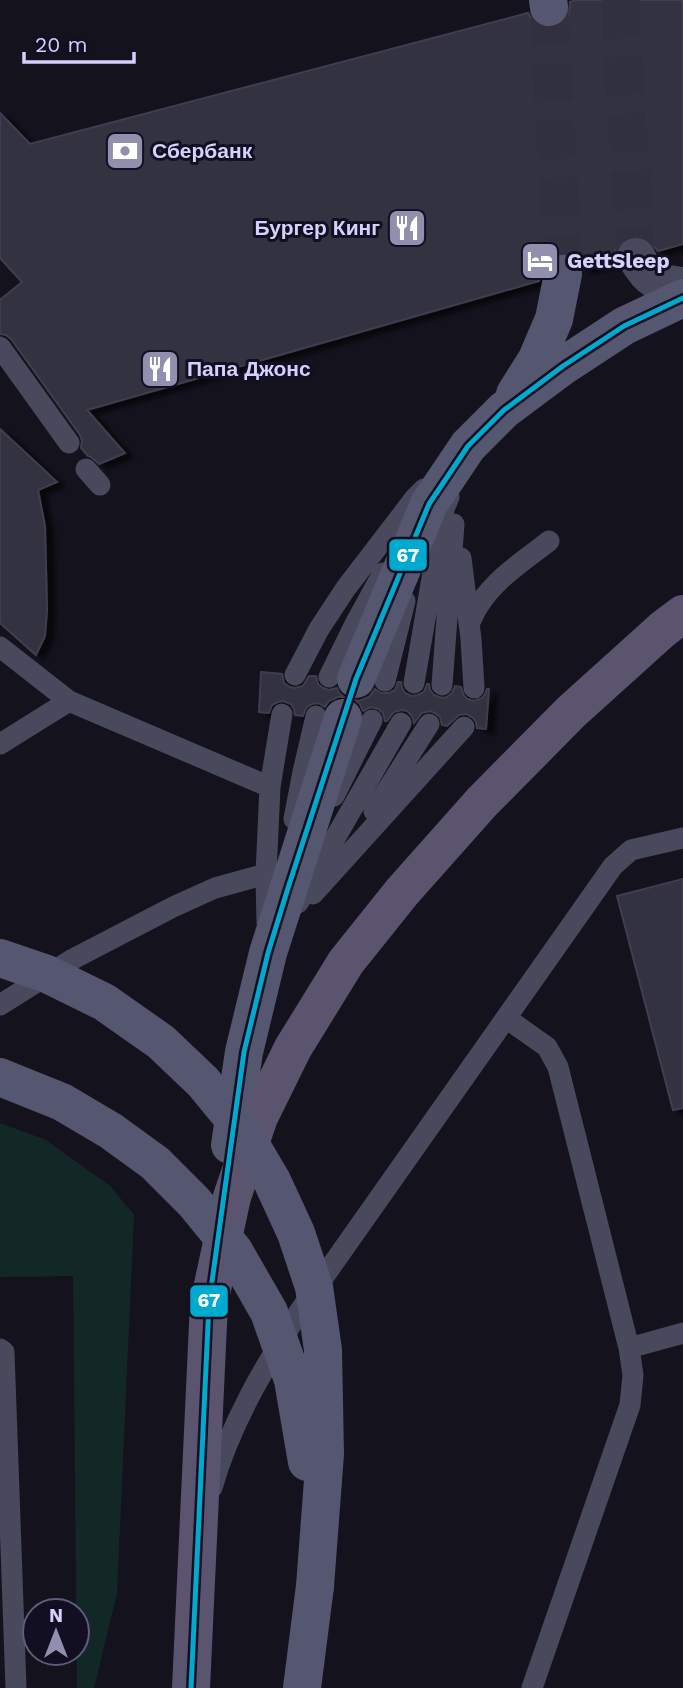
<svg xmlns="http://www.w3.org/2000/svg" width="683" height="1688" font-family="'Work Sans',sans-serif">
	<defs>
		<filter id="shadow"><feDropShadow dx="8" dy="4.5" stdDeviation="2" flood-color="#0009"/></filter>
	</defs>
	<rect width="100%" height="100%" fill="#14131d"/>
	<path fill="#122827" d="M0,1123L46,1140L110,1186L134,1215L117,1593L94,1688H77L73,1276L0,1277Z"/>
	<path fill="#32313f" stroke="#403e50" stroke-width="2" filter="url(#shadow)" d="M576,0H683V244L658,251L647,238L635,235L625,238L617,246L614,257L615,262L584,269L577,257L568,253H557L546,260L542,269L539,281L87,410L125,453L99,464L91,457L88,456L81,448L82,441L80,435L11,339L6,335L0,334V300L22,282L0,258V113L30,144L528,13L532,21L540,27L553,28L563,24L569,14L570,2Z
		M0,429L57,482L38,490L45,526L47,610L45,636L36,655L0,623Z
		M261,672L282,674L284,683L290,687L295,688L303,686L309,676H316L318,684L323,688L329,690L337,688L339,693L344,697H338L329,701L325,707L318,703L312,704L306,708L303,716L295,715L294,709L291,704L283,701L278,702L272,705L269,713L259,712Z
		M398,682H401L402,688L405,693L412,696L418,695L424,692L427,684H429L430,690L434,695L442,698L447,697L452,693L455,686L461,687L464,696L468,699L474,701L482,698L485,694L487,689H489L486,729L477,728L476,722L473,718L466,714L459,715L447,726L442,725L440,717L435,713L430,711L422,713L414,723L412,716L407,711L402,710L394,712L387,721H385L383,713L378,709L371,707L363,711L360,704L355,700L359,701L369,697L375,689L381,693H389L395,690Z
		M683,879V1108L673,1110L617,896Z"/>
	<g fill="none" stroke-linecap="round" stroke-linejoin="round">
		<path stroke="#31303e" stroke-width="38" stroke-dasharray="38 19" stroke-linecap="butt" d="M621,0V28L636,257"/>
		<path stroke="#31303e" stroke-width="38" stroke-dasharray="38 19" stroke-linecap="butt" d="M549,7L563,274"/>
		<path stroke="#49495d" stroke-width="21" d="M0,347L69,443
			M86,469L100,485
			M461,558L471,639L474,688
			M469,624C472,618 475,611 479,605C496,578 525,560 549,541
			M0,647L69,701L270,787
			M295,675L319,629L346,588L415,498L424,489
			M329,677L355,624L383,573
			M385,681L405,601
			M414,683L444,509L449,497
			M442,685L454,524
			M0,744L69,701
			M334,796L372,720
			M374,811L429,724
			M294,819L303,772L316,716
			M313,894L464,727
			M298,903L401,723
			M267,923L266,874L270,787L282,714
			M0,1005L73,959L173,907L215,888L266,874
			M506,1018L547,1047L558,1067L629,1348L633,1375L630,1405L532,1688
			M629,1348L683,1333
			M0,1349L4,1352L16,1688
			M212,1488C230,1424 264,1368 299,1312L613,866L631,850L683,838"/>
		<path stroke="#49495d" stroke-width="38" d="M636,257C650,281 656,283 683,286"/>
		<path stroke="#55566f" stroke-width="38" d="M548,0L549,7
			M515,394L537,359L554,319L563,274
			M356,679L429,504L468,446L504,410L563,366L624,326L683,298
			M230,1145L244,1052L268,953L343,718
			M302,1688L315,1586"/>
		<path stroke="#5b546f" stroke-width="38" d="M191,1688L209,1303L232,1197L259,1117L293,1048L346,962L402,892L482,802L571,712L663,629L683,614"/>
		<path stroke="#55566f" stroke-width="38" d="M0,958L47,974L104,1002L161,1042L203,1082L240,1127L272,1181L296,1233L314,1287L323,1350L325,1454L315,1586
			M0,1077L62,1102L111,1131L155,1163L194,1202L234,1251L269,1312L293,1380L307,1462"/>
		<g stroke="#110f21" stroke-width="10">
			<path id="bus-1" d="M191,1688L209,1303L244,1052L268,953L288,888L356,679L429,504L468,446L504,410L563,366L624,326L683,298"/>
		</g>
		<use href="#bus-1" stroke="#00a9ce" stroke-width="5"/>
	</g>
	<defs>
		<g id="bank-square" transform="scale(2.0125)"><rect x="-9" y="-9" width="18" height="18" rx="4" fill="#918fae" stroke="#110f21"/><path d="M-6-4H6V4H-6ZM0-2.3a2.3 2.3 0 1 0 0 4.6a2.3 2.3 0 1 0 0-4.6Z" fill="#fff"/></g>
		<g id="restaurant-square" transform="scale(2.0125)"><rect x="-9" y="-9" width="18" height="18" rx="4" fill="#918fae" stroke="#110f21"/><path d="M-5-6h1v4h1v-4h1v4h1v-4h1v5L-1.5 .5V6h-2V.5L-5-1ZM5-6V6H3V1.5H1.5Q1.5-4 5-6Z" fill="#fff"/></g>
		<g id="hotel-square" transform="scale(2.0125)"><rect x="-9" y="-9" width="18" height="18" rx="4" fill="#918fae" stroke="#110f21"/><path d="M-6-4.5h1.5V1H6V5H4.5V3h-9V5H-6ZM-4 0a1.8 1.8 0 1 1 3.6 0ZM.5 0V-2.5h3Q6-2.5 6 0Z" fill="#fff"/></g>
	</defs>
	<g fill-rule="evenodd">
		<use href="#bank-square" x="125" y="151"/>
		<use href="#restaurant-square" x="407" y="228"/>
		<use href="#hotel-square" x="540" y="261"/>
		<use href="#restaurant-square" x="160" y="369"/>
	</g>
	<g text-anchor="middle" stroke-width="6" stroke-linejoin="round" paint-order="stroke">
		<g font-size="21" font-weight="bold" fill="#d4d2fc" stroke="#110f21" text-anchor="start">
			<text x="152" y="158">Сбербанк</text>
			<text x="380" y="235" text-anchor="end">Бургер Кинг</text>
			<text x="567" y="268">GettSleep</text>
			<text x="187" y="376">Папа Джонс</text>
		</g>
	</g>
	<g stroke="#110f21" stroke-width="2.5">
		<rect x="388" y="538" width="40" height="34" rx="7" fill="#00a9ce"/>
		<rect x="189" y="1284" width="40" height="34" rx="7" fill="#00a9ce"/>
	</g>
	<g font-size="19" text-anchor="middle" font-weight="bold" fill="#fff">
		<text x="408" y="562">67</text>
		<text x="209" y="1307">67</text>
	</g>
	<g transform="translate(56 1632)"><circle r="33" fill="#110f21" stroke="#5f5d79" stroke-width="2"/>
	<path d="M0-5L12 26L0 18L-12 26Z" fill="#918fae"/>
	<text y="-10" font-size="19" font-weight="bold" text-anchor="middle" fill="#d4d2fc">N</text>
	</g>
	<path d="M24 52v10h110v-10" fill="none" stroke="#d4d2fc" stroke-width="3.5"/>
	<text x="35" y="52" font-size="21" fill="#d4d2fc" stroke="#110f21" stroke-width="5" paint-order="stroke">20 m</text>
</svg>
